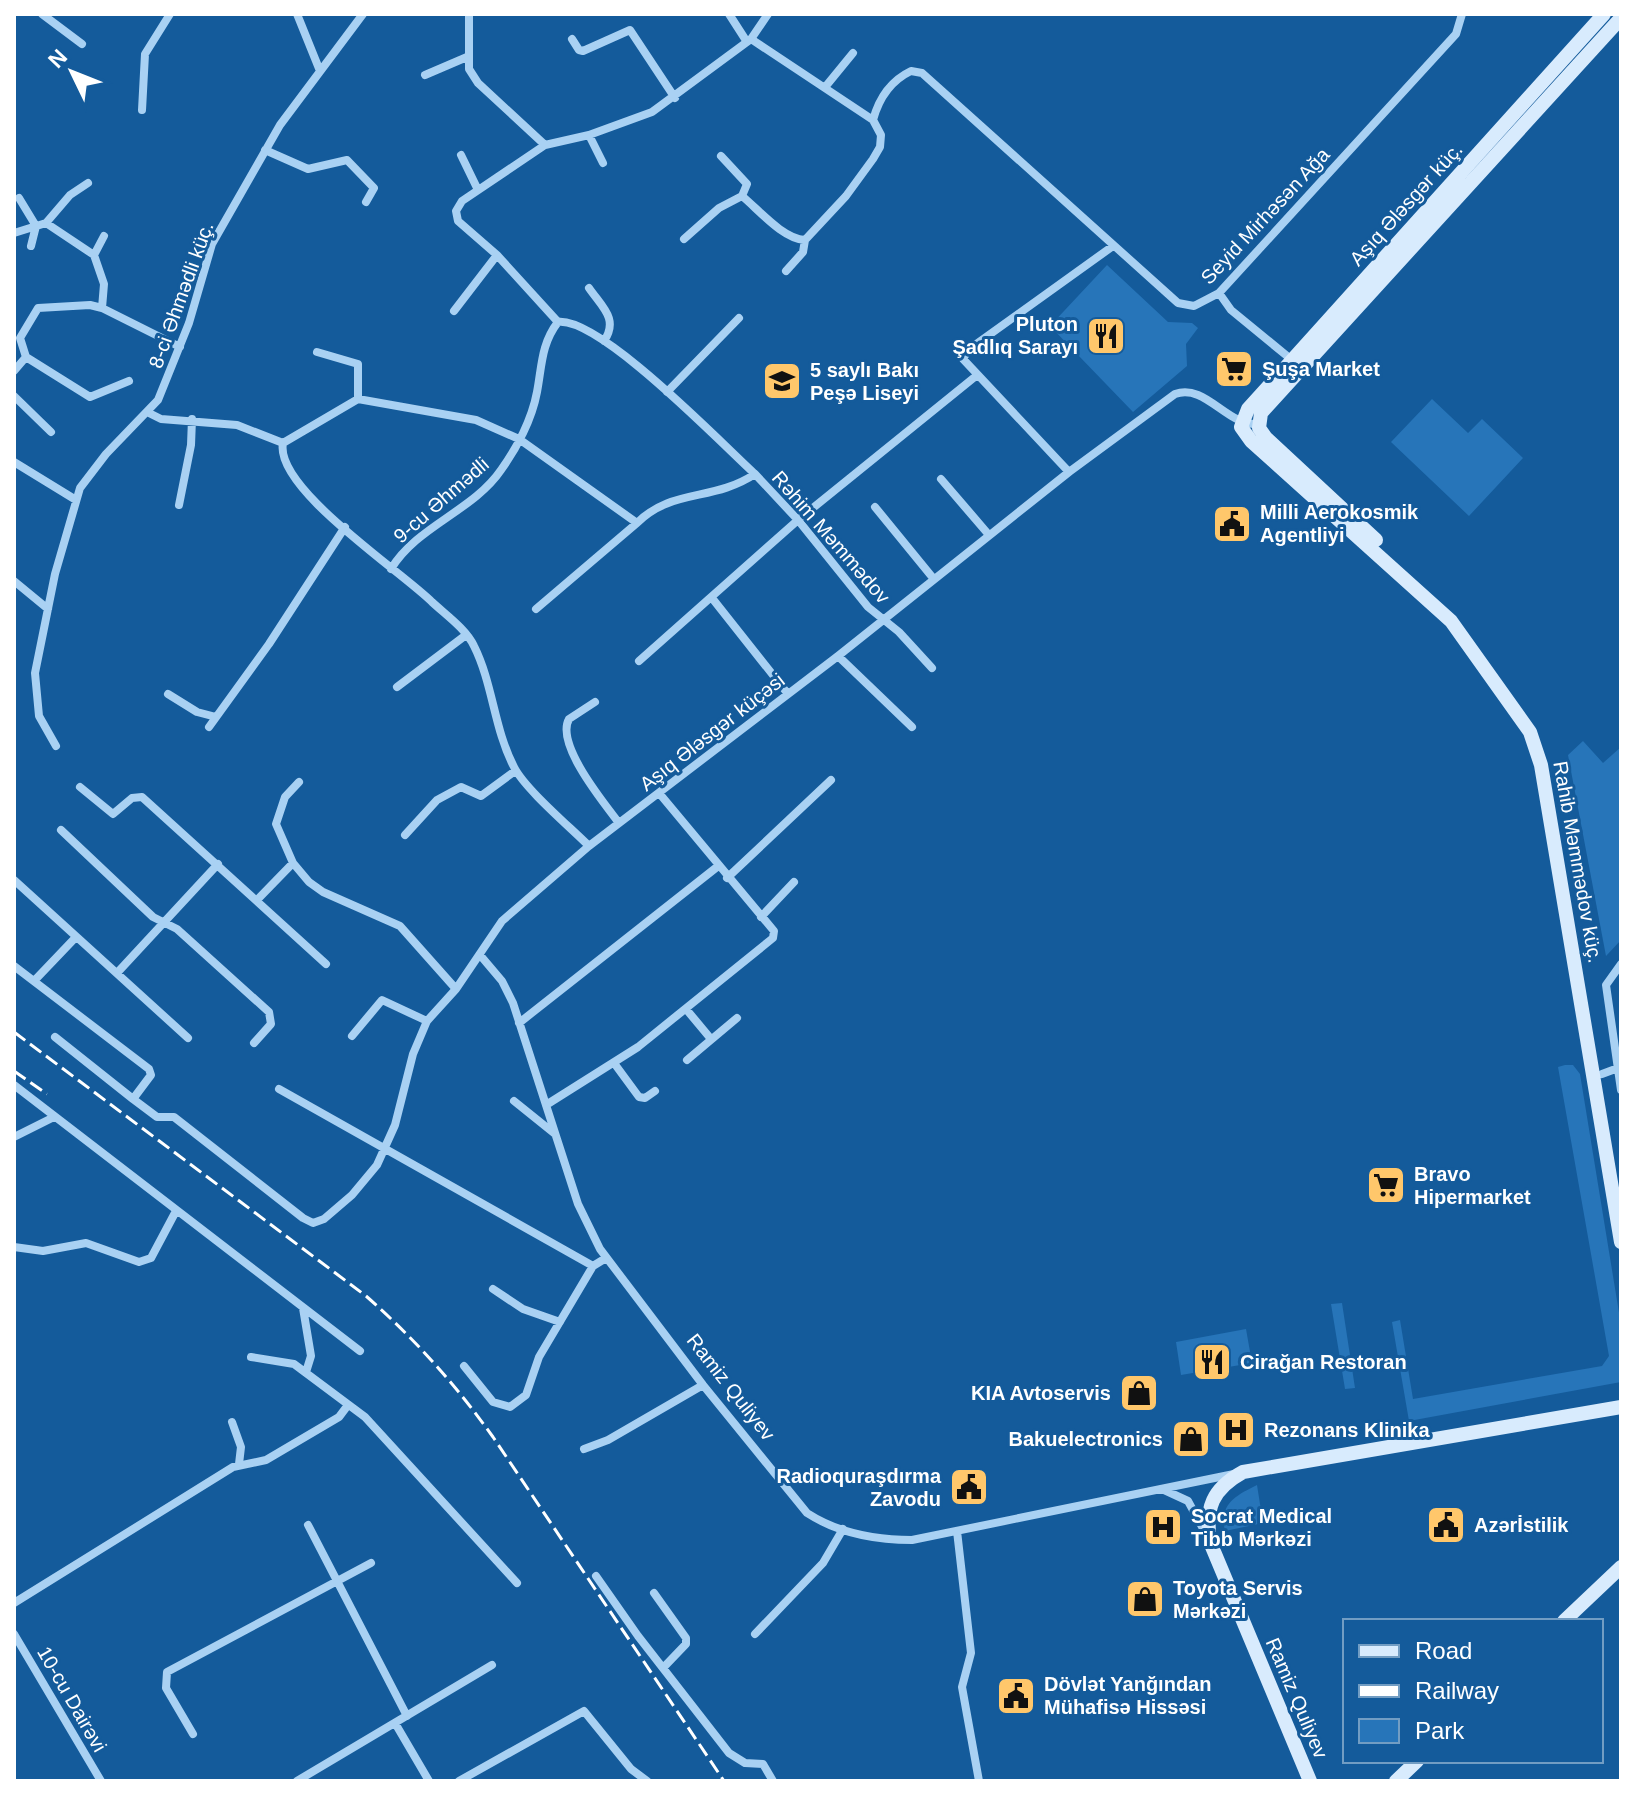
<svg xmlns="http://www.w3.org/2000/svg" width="1635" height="1795" font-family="Arial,sans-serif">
	<rect width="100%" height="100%" fill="#145b9b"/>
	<path fill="#2775b9" d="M1107,265L1168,322L1192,323L1198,328L1186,344L1187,366L1133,412L1050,326Z
		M1432,399L1468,433L1482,419L1523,458L1469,516L1391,442Z
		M1583,741L1603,763L1621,747V940L1606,956L1568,755Z
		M1565,1065H1573L1580,1074L1621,1325V1382L1409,1421L1392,1322L1400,1320L1413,1399L1602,1366L1609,1356L1558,1067Z
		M1342,1303L1355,1388L1345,1389L1331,1304Z
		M1246,1329L1252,1363L1181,1375L1176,1342Z
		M1257,1485L1263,1523L1225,1531C1219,1504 1235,1496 1257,1485Z"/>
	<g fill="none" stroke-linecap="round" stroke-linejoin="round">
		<path stroke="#a9d1f3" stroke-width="8" d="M42,14L82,44
			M297,14L320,71
			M469,14V69L478,83L545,145
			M729,14L747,42
			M572,39L579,50L583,51L630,30L675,98
			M751,39L873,120
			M425,75L467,57
			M826,86L853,53
			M142,110L145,54L170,14
			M589,135L603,163
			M265,150L308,169L347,160L374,188L366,202
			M461,155L478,190
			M721,156L747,184L742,196C759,210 783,239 805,240
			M19,198L36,226L31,246
			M46,223L94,255
			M14,233L46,223L70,195L88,183
			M684,239L719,208L742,196
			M786,271L803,252L805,240L846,196L873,159L880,147L881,135L873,120C879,98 890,81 911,71L922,73L1178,303L1194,306L1219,293L1456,34L1462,14
			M589,288C602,307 619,319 604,341
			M1219,293L1231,310L1292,360
			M102,308L104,284L94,255L104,236
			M454,311L497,255
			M558,322L497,255L458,221L456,211L462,201L545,145L589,135L652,112L751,39L768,14
			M558,322C600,317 721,443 755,474
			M317,352L358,364V399
			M26,357L90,397L129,381
			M14,371L26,357L20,338L38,308L90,305L102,308L180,347
			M667,392L739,318
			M14,396L51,432
			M149,413L161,419L237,425L283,443L358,399L476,420L519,439L637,523C672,488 713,502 755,474L798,520L868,607L899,632L932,668
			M283,443C274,488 401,571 432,602C446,615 466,629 474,646C493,684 494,729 514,767C525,789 570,827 589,846
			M14,462L76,500
			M1069,472L963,359L968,350L1113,246
			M941,479L989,535
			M179,505L191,445L192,419
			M875,507L933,578
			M391,569C417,526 473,511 501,470C517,448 532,419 537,392C542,366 541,344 558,322
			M14,581L48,609
			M712,598L788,694
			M536,609L637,523
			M838,656L912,727
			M639,661L798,520L976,376
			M397,687L466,635
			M168,694L197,712L216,717
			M595,702L569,719C555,744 604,803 619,823
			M209,727L269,644L345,527
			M56,746L39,716L35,673L55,574L80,488L106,454L158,400L189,323L212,244L280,125L363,14
			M299,782L285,797L276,824L293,863L309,882L323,892L400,926L456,989
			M80,787L113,814L132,798L142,797L326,964
			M61,830L153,917L177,929L269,1012L271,1024L254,1043
			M405,835L437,800L461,787L481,796L515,771
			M727,878L831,780
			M14,880L188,1038
			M257,900L293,863
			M761,917L794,882
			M480,955L502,981L513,1003L578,1204L600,1249L703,1385L807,1513C838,1533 875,1540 912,1540L1234,1474
			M1621,964L1606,985L1621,1090
			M14,966L149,1069L151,1075L133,1099L157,1117H174L303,1218L313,1223L324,1219L352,1195L377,1165L395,1125L413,1054L427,1021L456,989L502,921L589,846L838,656L1069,472L1175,394C1206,383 1227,427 1259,424
			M117,973L218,864
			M34,981L76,937
			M686,1009L711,1039
			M519,1023L717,867
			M352,1036L382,1000L427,1021
			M55,1037L133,1099
			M687,1060L737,1018
			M614,1063L639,1097L645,1098L655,1091
			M1602,1074L1618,1068
			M14,1085L360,1351
			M279,1089L593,1266L606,1258
			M514,1101L555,1134
			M546,1105L638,1047L773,938L774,931L659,793
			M14,1137L54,1117
			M14,1247L43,1251L86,1243L139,1262L151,1258L176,1211
			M493,1289L523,1309L560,1322
			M303,1308L311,1356L306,1372
			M251,1357L294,1364L365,1417L517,1583
			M464,1366L493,1402L510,1407L526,1395L539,1357L593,1266
			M232,1422L241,1447L239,1464
			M584,1449L608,1440L703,1385
			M1162,1489L1188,1501L1206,1534
			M308,1525L407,1716
			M957,1531L971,1653L962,1687L979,1781
			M596,1576L638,1636L729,1753L745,1763L763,1764L773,1781
			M654,1593L686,1638V1644L663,1668
			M14,1603L233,1467L266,1460L339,1417L348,1405
			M14,1634L101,1781
			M755,1634L823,1563L843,1529
			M395,1723L429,1781
			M193,1734L166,1688L167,1672L371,1563
			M297,1781L492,1665
			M459,1781L584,1711L631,1769L647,1781"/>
		<path stroke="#d8ebfd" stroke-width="14" d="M1604,14L1248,409L1241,427L1251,441L1451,621L1530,732L1541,765L1621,1242
			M1376,540L1266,438L1259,428L1261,413L1621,18
			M1564,1621L1621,1567
			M1310,1781L1210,1542C1205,1508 1212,1489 1243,1472L1621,1407
			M1396,1781L1417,1761"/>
		<path stroke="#fff" stroke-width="3" stroke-dasharray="14 6" stroke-linecap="butt" d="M14,1032L366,1296C415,1339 455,1384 493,1437L724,1781
			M14,1071L47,1094"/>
	</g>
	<defs>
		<g id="restaurant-square" transform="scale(2)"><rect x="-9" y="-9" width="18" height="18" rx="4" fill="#ffc76b" stroke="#145b9b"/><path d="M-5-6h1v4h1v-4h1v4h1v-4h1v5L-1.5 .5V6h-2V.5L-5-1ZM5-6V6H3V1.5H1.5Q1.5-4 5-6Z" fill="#111"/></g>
		<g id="supermarket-square" transform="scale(2)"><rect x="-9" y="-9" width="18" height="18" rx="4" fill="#ffc76b" stroke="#145b9b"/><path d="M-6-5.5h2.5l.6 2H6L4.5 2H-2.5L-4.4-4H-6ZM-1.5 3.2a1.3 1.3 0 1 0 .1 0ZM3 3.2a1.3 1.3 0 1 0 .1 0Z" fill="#111"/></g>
		<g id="university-square" transform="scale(2)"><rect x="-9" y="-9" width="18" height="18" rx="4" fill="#ffc76b" stroke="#145b9b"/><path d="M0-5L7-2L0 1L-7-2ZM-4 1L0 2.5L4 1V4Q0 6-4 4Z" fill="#111"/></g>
		<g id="civic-square" transform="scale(2)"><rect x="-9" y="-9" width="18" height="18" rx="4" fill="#ffc76b" stroke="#145b9b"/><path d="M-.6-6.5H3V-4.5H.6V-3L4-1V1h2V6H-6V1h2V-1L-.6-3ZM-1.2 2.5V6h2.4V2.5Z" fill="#111"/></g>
		<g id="shop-square" transform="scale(2)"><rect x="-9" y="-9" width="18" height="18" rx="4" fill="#ffc76b" stroke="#145b9b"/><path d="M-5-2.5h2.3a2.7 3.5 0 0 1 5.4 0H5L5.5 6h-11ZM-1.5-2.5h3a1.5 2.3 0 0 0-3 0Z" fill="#111"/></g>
		<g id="hospital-square" transform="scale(2)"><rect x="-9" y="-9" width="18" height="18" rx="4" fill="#ffc76b" stroke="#145b9b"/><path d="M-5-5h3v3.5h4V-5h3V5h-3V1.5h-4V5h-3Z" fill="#111"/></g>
	</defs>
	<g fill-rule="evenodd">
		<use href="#restaurant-square" x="1106" y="336"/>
		<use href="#supermarket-square" x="1234" y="369"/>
		<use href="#university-square" x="782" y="381"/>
		<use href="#civic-square" x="1232" y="524"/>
		<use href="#supermarket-square" x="1386" y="1185"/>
		<use href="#restaurant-square" x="1212" y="1362"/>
		<use href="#shop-square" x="1139" y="1393"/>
		<use href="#hospital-square" x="1236" y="1430"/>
		<use href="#shop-square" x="1191" y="1439"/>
		<use href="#civic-square" x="969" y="1487"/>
		<use href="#civic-square" x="1446" y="1525"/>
		<use href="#hospital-square" x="1163" y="1527"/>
		<use href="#shop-square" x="1145" y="1599"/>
		<use href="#civic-square" x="1016" y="1696"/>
	</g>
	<g text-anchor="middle" stroke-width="6" stroke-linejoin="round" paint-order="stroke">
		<g font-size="20" fill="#fff" stroke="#145b9b">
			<text transform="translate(1406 204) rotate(-48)" y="7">Aşıq Ələsgər küç.</text>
			<text transform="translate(1265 216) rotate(-47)" y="7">Seyid Mirhəsən Ağa</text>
			<text transform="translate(181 295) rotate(-70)" y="7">8-ci Əhmədli küç.</text>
			<text transform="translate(441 500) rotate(-41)" y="7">9-cu Əhmədli</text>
			<text transform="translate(831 537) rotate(49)" y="7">Rəhim Məmmədov</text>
			<text transform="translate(712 732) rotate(-38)" y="7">Aşıq Ələsgər küçəsi</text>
			<text transform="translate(1578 862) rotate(80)" y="7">Rahib Məmmədov küç.</text>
			<text transform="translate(731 1387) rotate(52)" y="7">Ramiz Quliyev</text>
			<text transform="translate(1297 1698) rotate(67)" y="7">Ramiz Quliyev</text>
			<text transform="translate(72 1699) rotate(60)" y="7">10-cu Dairəvi</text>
		</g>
		<g font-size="20" font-weight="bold" fill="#fff" stroke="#145b9b" text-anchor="start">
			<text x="1078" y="331" text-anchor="end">Pluton<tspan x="1078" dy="23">Şadlıq Sarayı</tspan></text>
			<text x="1262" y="376">Şuşa Market</text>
			<text x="810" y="377">5 saylı Bakı<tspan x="810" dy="23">Peşə Liseyi</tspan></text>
			<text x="1260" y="519">Milli Aerokosmik<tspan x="1260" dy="23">Agentliyi</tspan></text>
			<text x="1414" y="1181">Bravo<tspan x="1414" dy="23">Hipermarket</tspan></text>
			<text x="1240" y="1369">Cirağan Restoran</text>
			<text x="1111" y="1400" text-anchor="end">KIA Avtoservis</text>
			<text x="1264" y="1437">Rezonans Klinika</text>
			<text x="1163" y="1446" text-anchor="end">Bakuelectronics</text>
			<text x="941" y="1483" text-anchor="end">Radioquraşdırma<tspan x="941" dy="23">Zavodu</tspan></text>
			<text x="1191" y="1523">Socrat Medical<tspan x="1191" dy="23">Tibb Mərkəzi</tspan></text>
			<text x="1474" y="1532">Azərİstilik</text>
			<text x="1173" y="1595">Toyota Servis<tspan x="1173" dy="23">Mərkəzi</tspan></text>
			<text x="1044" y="1691">Dövlət Yanğından<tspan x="1044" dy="23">Mühafisə Hissəsi</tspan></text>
		</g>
	</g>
	<rect width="1635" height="1795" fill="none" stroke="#ffffff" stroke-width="32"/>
	<rect x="1343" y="1619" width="260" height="144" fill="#145b9b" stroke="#729dc3" stroke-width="2"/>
	<rect x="1359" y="1645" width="40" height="12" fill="#d8ebfd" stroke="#729dc3" stroke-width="2"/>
	<text x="1415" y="1659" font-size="24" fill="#ffffff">Road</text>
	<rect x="1359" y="1685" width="40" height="12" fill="#ffffff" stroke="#729dc3" stroke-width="2"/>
	<text x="1415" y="1699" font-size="24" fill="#ffffff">Railway</text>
	<rect x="1359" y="1719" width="40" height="24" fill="#2775b9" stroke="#729dc3" stroke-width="2"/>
	<text x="1415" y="1739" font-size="24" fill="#ffffff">Park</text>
	<g transform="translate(72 72) rotate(313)" stroke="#145b9b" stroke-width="6" paint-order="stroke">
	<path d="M0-6L14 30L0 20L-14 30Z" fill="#ffffff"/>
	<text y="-12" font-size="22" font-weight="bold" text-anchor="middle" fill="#ffffff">N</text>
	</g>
</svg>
